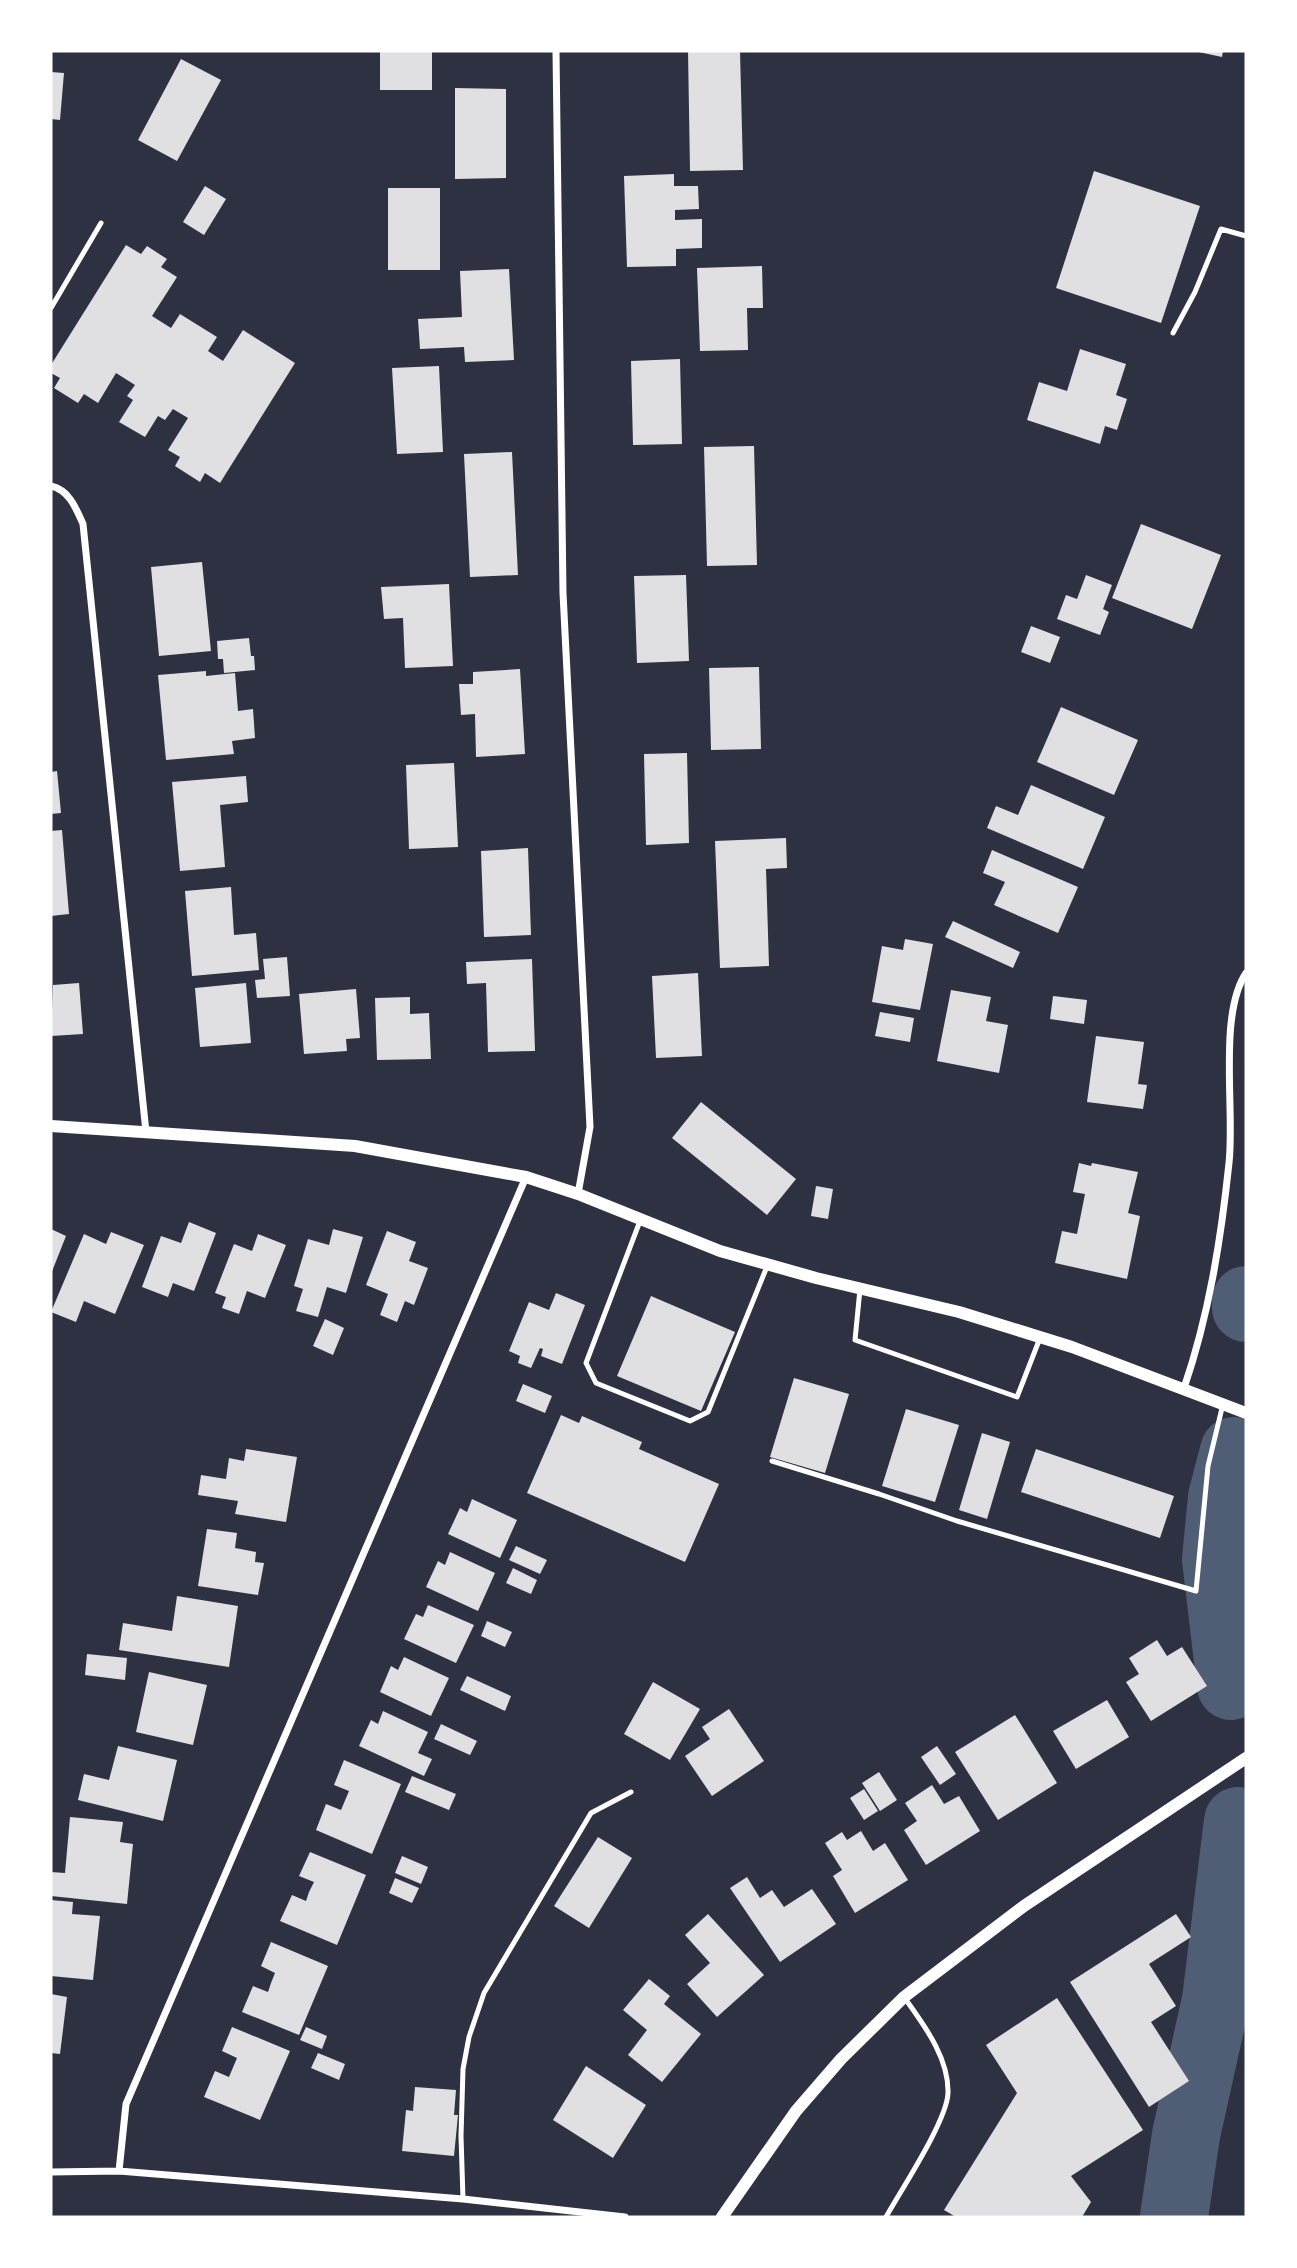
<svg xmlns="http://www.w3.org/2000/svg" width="1297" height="2268" font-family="Raleway,sans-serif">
	<rect width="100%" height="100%" fill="#2d3142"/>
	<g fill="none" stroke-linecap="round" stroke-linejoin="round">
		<path stroke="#4f5d75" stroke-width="68" d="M1246,1300V1308
			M1231,1686L1216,1559L1222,1497L1234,1451
			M1174,2217L1186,2135L1216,2000L1238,1821"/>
	</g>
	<path fill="#e0e0e3" d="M380,51H432V90H380Z
		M688,51H740L743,170L690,171Z
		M1194,51H1223L1222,57Z
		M181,59L221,80L177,161L138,140Z
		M51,72L64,73L60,120L51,119Z
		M455,88L506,89V178L455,179Z
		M1094,171L1200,206L1161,323L1056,288Z
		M674,174V186H698L699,209L675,210V220L702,219V248L676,249V266L627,267L624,176Z
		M205,186L226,199L204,235L183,222Z
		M388,188H440V270H388Z
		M126,245L141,254L147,246L167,259L161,267L177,277L152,316L171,328L180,314L217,337L208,351L223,361L243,330L295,363L220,483L205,473L200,482L175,466L180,457L168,450L188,418L173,409L165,420L158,416L145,437L119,422L133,400L127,396L135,385L116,373L98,403L84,394L78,403L54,388L60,378L51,373V365Z
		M762,266L763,308H747L748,350L700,351L697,268Z
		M509,269L514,360L465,362L464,347L420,349L418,319L462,317L460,271Z
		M1080,349L1126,364L1116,395L1127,399L1117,430L1105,426L1100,444L1027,420L1039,382L1067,391Z
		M680,359L682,444L633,445L631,361Z
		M439,366L443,452L397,454L392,368Z
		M754,446L757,565L707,566L704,447Z
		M512,452L518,575L470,577L464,454Z
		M1141,524L1221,555L1192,629L1112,598Z
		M202,562L211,651L159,656L151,567Z
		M686,575L689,661L637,663L634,576Z
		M1086,575L1112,585L1103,609L1109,612L1100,635L1057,619L1066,595L1077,599Z
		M449,584L453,666L405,668L403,618L384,619L381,587Z
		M1031,626L1060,637L1050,663L1021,652Z
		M249,638L251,656H254L255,670L224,673L223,659H218L217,641Z
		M759,667L761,749L711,750L709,668Z
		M520,669L525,754L476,757L475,714L461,715L459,684H473V672Z
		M206,671V676L235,673L238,711L253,709L255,738L232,741L234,754L166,760L158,675Z
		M1061,707L1138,740L1114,795L1037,762Z
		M687,753L689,843L646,845L644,754Z
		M454,763L458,847L409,849L406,765Z
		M57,771L61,813L51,814V772Z
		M246,776L248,802L220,805L225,867L180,871L172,782Z
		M1031,785L1105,817L1083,869L987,828L996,806L1018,815Z
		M62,830L69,914L51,916V831Z
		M786,838L787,868L766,869L769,966L720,968L715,841Z
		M528,848L531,935L484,937L481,851Z
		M992,850L1078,887L1058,933L994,905L1005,882L983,873Z
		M231,887L234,935L256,933L259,970L192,976L185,891Z
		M953,921L1020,952L1013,968L945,937Z
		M905,939L933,944L920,1010L872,1002L882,946L903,950Z
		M287,957L290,996L257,998L255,980L265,979L263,959Z
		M532,959L535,1051L488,1052L486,983L467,984L466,962Z
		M698,973L702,1056L656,1058L652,976Z
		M79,983L83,1034L51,1036L53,985Z
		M246,983L251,1043L200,1047L195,988Z
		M356,989L360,1038L346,1039L347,1051L304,1054L299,994Z
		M951,990L991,997L986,1021L1008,1025L999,1073L937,1061Z
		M1053,996L1087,1000L1084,1024L1050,1019Z
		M410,997V1014L429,1013L431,1059L377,1060L375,998Z
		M880,1012L914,1018L910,1042L875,1036Z
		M1096,1036L1144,1042L1138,1084L1147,1085L1143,1109L1087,1102Z
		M701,1102L796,1179L767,1215L672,1138Z
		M1079,1163L1091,1166L1092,1163L1138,1172L1128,1213L1140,1216L1127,1279L1055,1263L1062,1231L1077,1234L1085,1194L1073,1192Z
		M816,1186L833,1189L828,1219L811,1216Z
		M189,1222L216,1233L194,1291L173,1283L168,1297L142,1287L161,1236L181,1243Z
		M51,1229L66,1236L51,1274Z
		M333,1229L363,1237L346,1293L327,1287L318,1317L296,1311L303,1289L294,1286L308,1239L329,1245Z
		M387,1231L416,1242L409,1261L428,1268L414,1305L405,1301L397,1322L380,1315L388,1294L366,1285Z
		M111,1232L144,1245L115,1314L84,1301L76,1322L51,1312L84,1234L106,1244Z
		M258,1234L286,1245L265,1298L247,1291L239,1314L222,1308L226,1297L215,1293L234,1244L252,1251Z
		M556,1293L585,1305L562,1364L541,1356L543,1349L540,1348L531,1368L518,1363L520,1356L509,1351L529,1302L549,1310Z
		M651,1296L735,1332L701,1411L617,1376Z
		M325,1319L344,1328L333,1355L313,1346Z
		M794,1378L849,1394L825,1473L770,1457Z
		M523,1384L552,1396L545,1413L516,1401Z
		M906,1409L959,1425L935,1502L882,1486Z
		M561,1415L579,1423L582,1416L642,1442L639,1449L719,1484L685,1562L527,1493Z
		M982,1433L1010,1442L987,1519L959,1510Z
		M246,1449L297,1457L286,1522L235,1514L238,1501L198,1495L201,1475L226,1479L229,1458L244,1461Z
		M1036,1449L1174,1496L1160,1538L1021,1492Z
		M472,1499L517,1520L500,1558L448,1534L460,1508L467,1512Z
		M207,1529L237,1533L235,1548L256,1552L255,1562L264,1563L258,1595L198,1586Z
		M516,1546L547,1560L540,1574L509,1560Z
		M450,1552L495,1573L478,1611L426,1587L438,1561L445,1565Z
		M513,1568L537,1580L531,1594L506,1583Z
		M177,1596L238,1606L229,1667L119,1650L123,1623L172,1631Z
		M428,1605L474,1625L456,1663L404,1639L416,1614L423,1617Z
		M487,1621L512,1632L505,1647L481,1636Z
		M1157,1640L1167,1656L1182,1647L1207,1686L1151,1721L1126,1682L1139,1674L1129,1658Z
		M87,1654L127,1658L125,1680L85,1675Z
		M404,1657L449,1678L431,1716L380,1692L391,1666L398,1670Z
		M149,1672L207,1685L193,1745L136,1732Z
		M467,1676L511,1696L505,1711L460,1690Z
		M653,1682L700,1709L670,1760L624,1734Z
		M1107,1700L1129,1737L1076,1769L1053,1731Z
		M729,1709L764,1761L712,1796L685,1756L710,1739L702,1727Z
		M383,1711L428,1732L418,1753L432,1759L424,1776L359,1746L371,1720L378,1724Z
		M1015,1715L1057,1783L998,1820L955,1752Z
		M441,1724L477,1741L470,1755L434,1739Z
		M118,1746L177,1760L163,1821L78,1800L84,1774L109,1780Z
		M937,1746L956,1774L940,1785L921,1757Z
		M344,1760L401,1784L372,1854L316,1830L326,1804L341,1810L349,1791L334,1785Z
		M879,1772L897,1800L880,1811L862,1783Z
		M412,1776L456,1794L449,1810L405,1792Z
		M932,1785L944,1804L959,1796L980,1831L926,1865L904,1830L917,1821L905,1803Z
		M864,1789L878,1811L864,1820L850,1798Z
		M70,1817L123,1822L120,1842L133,1844L127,1904L51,1896V1872L65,1873Z
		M861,1831L873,1851L885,1843L908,1880L855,1913L833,1876L842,1870L825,1843L842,1832L847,1840Z
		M598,1837L632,1858L589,1928L554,1906Z
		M310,1852L366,1875L337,1945L280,1921L292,1895L306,1901L309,1892L314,1882L299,1876Z
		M402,1856L428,1867L421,1884L395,1873Z
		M747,1877L760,1898L772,1890L784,1907L812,1889L836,1924L780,1962L730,1888Z
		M395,1878L419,1888L412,1903L389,1893Z
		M51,1900L73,1902L72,1914L100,1916L93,1980L51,1976Z
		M708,1914L764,1975L717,2017L687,1984L710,1963L685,1935Z
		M1176,1914L1191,1937L1149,1964L1176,2006L1151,2022L1189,2081L1149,2107L1070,1982Z
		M271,1942L328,1966L299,2035L242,2012L253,1986L268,1992L271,1983L275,1973L261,1966Z
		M649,1979L670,1996L664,2004L701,2034L662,2082L628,2055L647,2030L623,2010Z
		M51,1994L67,1997L60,2054L51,2053Z
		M1057,1998L1143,2130L1071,2176L1091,2202L1082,2217H956L944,2210L1017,2093L986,2045Z
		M232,2027L290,2051L260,2120L204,2097L215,2071L229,2077L237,2058L222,2051Z
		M306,2027L327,2036L322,2049L300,2040Z
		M318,2053L345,2064L339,2080L311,2068Z
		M586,2066L646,2105L613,2158L553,2120Z
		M415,2087L456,2090L454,2115H458L454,2156L402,2151L406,2110L413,2111Z"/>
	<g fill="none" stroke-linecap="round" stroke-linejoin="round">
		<path stroke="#fff" stroke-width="5" d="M51,308L101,223
			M1173,333L1195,292L1221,229L1246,236
			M640,1221L586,1363L596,1383L690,1421L708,1412L768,1264
			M860,1289L855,1340L1017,1397L1040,1338
			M772,1461L879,1494L957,1521L1196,1591L1208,1466L1223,1404
			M463,2199L461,2136L463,2069L469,2037L484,1993L591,1813L631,1792
			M886,2217C901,2190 947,2121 948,2093C949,2057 923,2024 904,1997"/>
		<path stroke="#fff" stroke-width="7" d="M556,51L563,593L590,1127L578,1194
			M51,486C69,490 76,508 83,524L146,1132
			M1184,1388C1209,1315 1221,1239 1229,1163C1235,1111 1218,1015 1246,973
			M119,2171L126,2104L526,1177
			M51,2172L119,2171L463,2199L625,2217"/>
		<path stroke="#fff" stroke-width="12" d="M51,1126L355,1146L526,1177L578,1194L720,1251L816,1278L959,1312L1072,1347L1246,1413
			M722,2217L796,2111L841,2059L904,1997L1024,1906L1246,1758"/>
	</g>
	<rect width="1297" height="2268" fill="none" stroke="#ffffff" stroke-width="105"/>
</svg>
